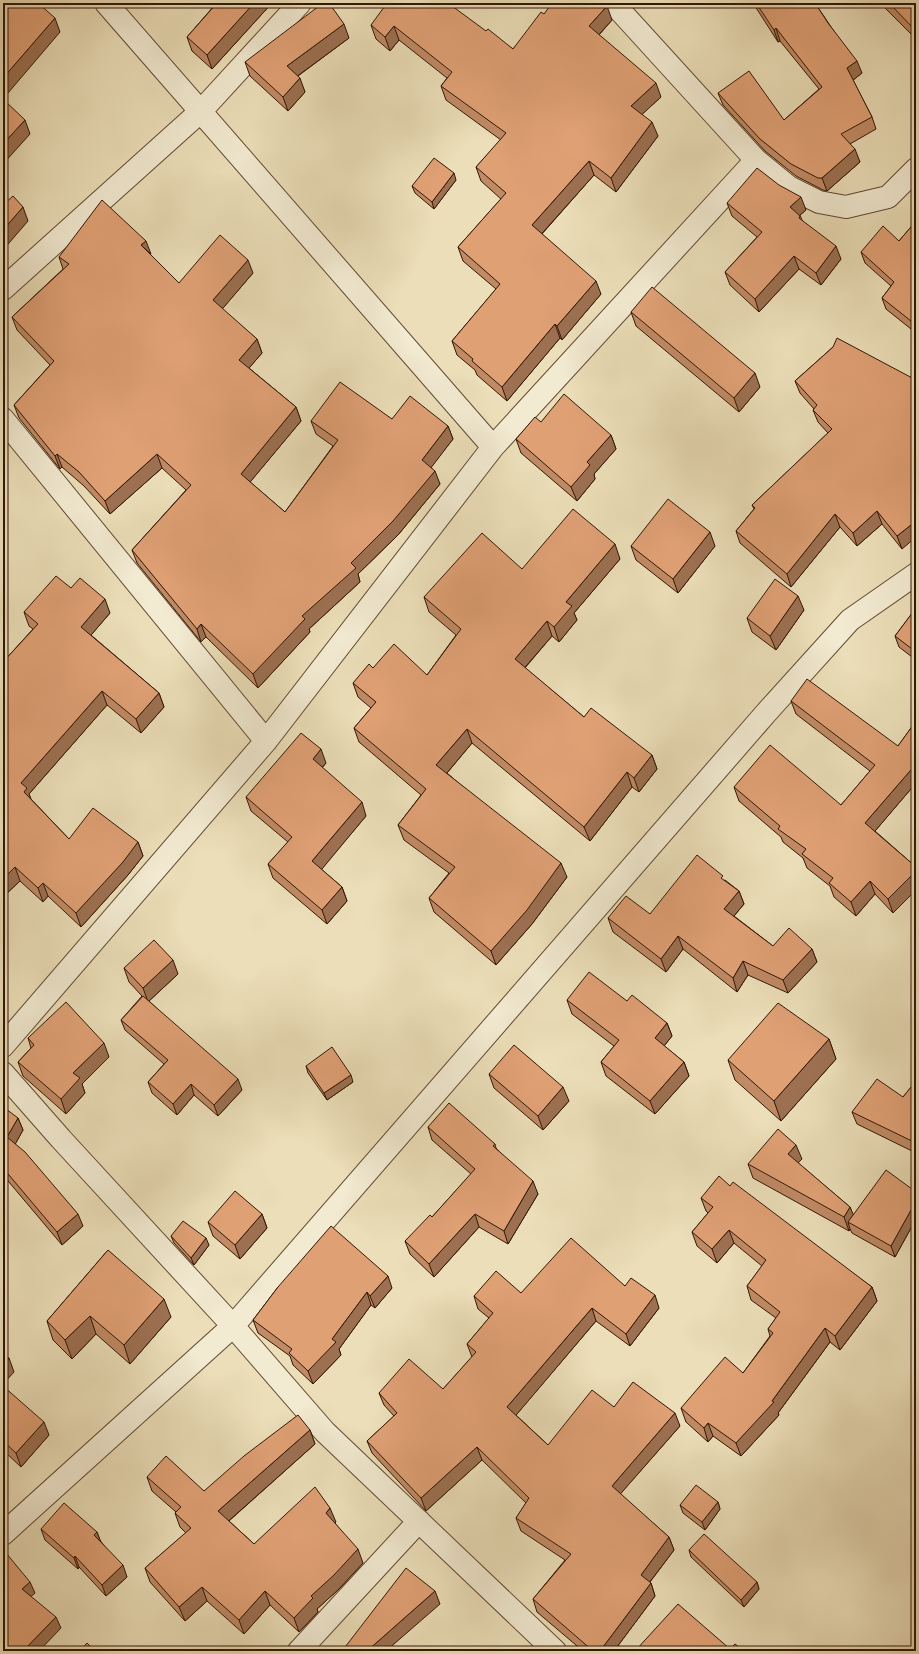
<svg xmlns="http://www.w3.org/2000/svg" width="919" height="1654" font-family="'Libre Bodoni',serif">
	<rect width="100%" height="100%" fill="#ebdeb8"/>
	<filter id="stains"><feTurbulence type="fractalNoise" baseFrequency=".005" numOctaves="4"/><feColorMatrix values="0 0 0 0 .2 0 0 0 0 .09 0 0 0 0 .02 0 0 0 .5 -.17"/></filter>
	<radialGradient id="worn" r=".72"><stop offset=".6" stop-color="#630" stop-opacity="0"/><stop offset="1" stop-color="#630" stop-opacity=".3"/></radialGradient>
	<g fill="none" stroke-linecap="round" stroke-linejoin="round">
		<g stroke="#604932" stroke-width="24">
			<path id="minor" d="M106,3L493,447
				M613,3L756,160L789,187L819,202L846,207L888,197L916,169
				M3,289L201,111L300,3
				M3,419L266,741
				M3,1046L266,741L493,447L756,160
				M3,1073L61,1139L233,1326L325,1432L555,1651
				M3,1534L233,1326L766,713L850,620L916,574
				M299,1651L419,1521"/>
		</g>
		<use href="#minor" stroke="#f2ead1" stroke-width="22"/>
	</g>
	<path fill="#c08a64" stroke="#321705" d="M209,3H272L212,69L192,51L187,37L213,7Z
		M753,3H815L862,73L853,80L872,117L876,129L850,144L860,162L827,191L823,190L796,176L765,151L723,105L718,93L784,120L819,89L780,41L778,42Z
		M880,3H916V39Z
		M544,14L612,20L599,35L661,97L642,114L658,136L616,192L594,175L542,234L601,294L562,340L560,338L507,401L477,375L475,370L457,355L452,341L496,289L463,261L458,247L501,199L481,181L476,167L501,140L446,100L441,86L447,78L399,40L390,51L376,39L371,25L486,31L513,49Z
		M349,38L298,76L305,92L288,111L250,76L245,62Z
		M456,180L434,209L415,193L412,186Z
		M727,203L806,210L800,215L802,220L841,259L821,285L799,269L759,312L730,285L725,272L757,237L732,216Z
		M916,221V333L886,309L882,298L891,286L865,263L861,252L899,241Z
		M150,254L179,283L253,273L222,309L257,339L262,353L249,368L296,407L301,421L250,482L285,512L333,446L316,434L311,421L392,419L448,426L453,439L431,467L440,484L398,535L358,574L360,582L309,629L310,632L258,688L206,637L201,642L137,563L132,550L186,490L162,468L110,514L84,486L62,467L60,469L19,418L14,405L50,365L17,330L12,317L63,269L59,257Z
		M631,312L760,387L739,412L636,326Z
		M833,347L902,549L882,524L857,546L840,527L791,587L740,543L736,531L754,509L752,505L828,433L818,422L813,410L814,409L800,393L795,381Z
		M541,422L611,435L616,449L594,474L595,479L577,501L521,453L516,439Z
		M631,546H715L678,593L636,560Z
		M620,559L574,613L577,620L559,642L552,636L525,668L584,717L652,755L657,769L639,792L632,787L590,841L472,743L447,773L567,877L532,924L496,965L434,912L429,898L449,873L404,840L398,825L421,795L359,742L354,728L371,708L358,697L353,683L373,668L427,675L456,635L429,612L424,597L522,569Z
		M71,588L110,613L91,635L159,693L164,707L141,733L107,705L29,794L31,799L69,839L138,842L143,856L128,875L81,927L48,896L43,902L20,881L5,895L3,893V662L33,629L29,626L24,612Z
		M916,608V660L899,647L895,636Z
		M804,610L776,650L752,632L747,618Z
		M791,701L898,746L916,721V783L875,831L916,867V890L893,913L875,894L856,916L834,897L830,886L807,868L803,858L783,842L781,837L739,801L734,787L841,805L870,771L796,714Z
		M326,763L322,768L366,816L321,869L342,887L347,901L327,924L273,878L268,864L288,842L251,811L246,797Z
		M725,880L739,891L744,904L734,916L773,946L812,949L817,962L788,993L748,975L737,992L683,949L666,972L613,932L608,918L650,914Z
		M124,968L178,974L149,1001L242,1090L218,1116L194,1095L177,1115L152,1093L148,1082L164,1064L125,1030L121,1020L142,996L129,982Z
		M567,1000L627,1001L667,1023L672,1036L664,1046L684,1062L689,1076L655,1114L606,1076L601,1062L614,1046L572,1014Z
		M28,1038L109,1057L82,1084L85,1093L66,1114L23,1076L18,1062L31,1048Z
		M829,1039L836,1059L781,1121L735,1080L728,1060Z
		M306,1066L353,1082L327,1100L308,1073Z
		M489,1074L569,1101L543,1130L494,1088Z
		M916,1081V1153L857,1124L852,1112L903,1097Z
		M3,1113L18,1118L23,1130L15,1144L83,1226L62,1245L3,1175Z
		M428,1127L495,1144L496,1148L538,1194L508,1244L479,1227L434,1277L410,1254L405,1241L432,1217L471,1174L432,1140Z
		M802,1159L798,1163L850,1207L853,1215L916,1192V1219L895,1257L852,1233L850,1229L849,1231L753,1178L748,1164Z
		M730,1186L872,1287L877,1301L840,1350L830,1342L778,1413L779,1415L741,1456L713,1436L708,1442L686,1422L681,1408L743,1373L770,1336L768,1329L776,1318L751,1300L747,1286L762,1266L734,1243L717,1263L697,1246L692,1232L708,1213L706,1211L701,1198Z
		M262,1214L267,1228L240,1259L213,1236L208,1222Z
		M171,1236L209,1245L194,1265L174,1243Z
		M108,1250L171,1317L130,1364L96,1334L72,1359L53,1340L47,1321Z
		M625,1286L659,1308L630,1346L596,1321L516,1415L548,1445L614,1407L680,1426L620,1494L669,1537L674,1550L650,1582L651,1583L655,1596L614,1651H583L537,1612L533,1599L565,1560L521,1531L516,1518L526,1503L482,1460L426,1511L372,1453L367,1441L394,1416L384,1405L379,1393L443,1389L472,1357L467,1344L489,1318L478,1309L474,1296Z
		M278,1287L392,1288L375,1308L371,1305L339,1349L341,1355L313,1384L293,1365L290,1356L258,1333L253,1320Z
		M3,1386L49,1435L21,1467L3,1450Z
		M310,1430L315,1444L229,1521L254,1544L336,1522L335,1523L363,1563L339,1589L317,1609L318,1612L299,1632L270,1605L244,1634L207,1601L185,1621L150,1582L145,1568L186,1533L180,1527L175,1513L176,1512L152,1491L147,1477L204,1491Z
		M718,1502L720,1509L705,1530L683,1513L680,1505Z
		M41,1529L97,1532L100,1540L127,1577L106,1596L79,1567L78,1569L45,1540Z
		M689,1550L757,1582L759,1589L744,1607L691,1557Z"/>
	<path fill="#9c7051" stroke="#321705" d="M254,3H272L212,69L207,55Z
		M607,6L612,20L594,40L589,26Z
		M55,18L60,32L8,93L3,96V78Z
		M344,24L349,38L292,80L287,66Z
		M394,26L399,40L390,51L385,37Z
		M776,28L780,41L778,42L774,30Z
		M857,61L862,73L852,81L847,68Z
		M300,78L305,92L288,111L283,97Z
		M656,83L661,97L636,120L631,106Z
		M25,120L30,134L3,164V144Z
		M652,122L658,136L616,192L611,178Z
		M855,149L860,162L827,191L822,178Z
		M589,161L594,175L537,239L532,225Z
		M454,173L456,180L434,209L432,202Z
		M801,197L806,210L794,220L790,207Z
		M23,207L28,221L3,250V230Z
		M146,241L151,254L141,245Z
		M836,246L841,259L821,285L816,273Z
		M794,256L799,269L759,312L755,299Z
		M248,260L253,273L218,314L213,300Z
		M596,281L601,294L562,340L557,326Z
		M555,324L560,338L507,401L502,387Z
		M257,339L262,353L244,374L239,360Z
		M755,373L760,387L739,412L734,398Z
		M296,407L301,421L246,487L241,474Z
		M448,426L453,439L427,473L422,460Z
		M611,435L616,449L594,474L595,479L577,501L571,487L587,462Z
		M57,454L62,467L60,469L55,456Z
		M157,454L162,468L110,514L105,501Z
		M435,471L440,484L398,535L358,574L360,582L309,629L310,632L258,688L253,674L302,616Z
		M877,511L882,524L857,546L853,533Z
		M835,514L840,527L791,587L787,574Z
		M916,521V537L902,549L897,536Z
		M710,532L715,546L678,593L673,579Z
		M615,544L620,559L574,613L577,620L559,642L554,627L566,602Z
		M798,596L804,610L776,650L770,636Z
		M105,599L110,613L86,641L81,627Z
		M547,621L552,636L520,673L515,659Z
		M201,624L206,637L201,642L197,629Z
		M102,691L107,705L29,794L32,802L29,806L21,783Z
		M159,693L164,707L141,733L136,719Z
		M467,729L472,743L441,780L436,765Z
		M321,749L326,763L317,773L313,759Z
		M652,755L657,769L639,792L634,778Z
		M916,764V783L870,837L865,823Z
		M627,772L632,787L590,841L584,827Z
		M362,802L366,816L317,875L312,861Z
		M138,842L143,856L128,875L81,927L76,913Z
		M561,863L567,877L532,924L496,965L491,951Z
		M15,867L20,881L5,895L3,889V879Z
		M916,871V890L893,913L888,899Z
		M870,881L875,894L856,916L851,902Z
		M43,883L48,896L43,902L38,888Z
		M342,887L347,901L327,924L322,910Z
		M739,891L744,904L729,922L724,909Z
		M678,936L683,949L666,972L661,959Z
		M812,949L817,962L788,993L783,980Z
		M173,960L178,974L148,1002L143,988Z
		M743,961L748,975L737,992L733,978Z
		M667,1023L672,1036L660,1051L655,1038Z
		M829,1039L836,1059L781,1121L774,1101Z
		M104,1043L109,1057L82,1084L85,1093L66,1114L61,1099L73,1073Z
		M684,1062L689,1076L655,1114L650,1101Z
		M351,1075L353,1082L327,1100L324,1093Z
		M238,1079L242,1090L218,1116L214,1105Z
		M191,1084L194,1095L177,1115L173,1104Z
		M563,1087L569,1101L543,1130L538,1116Z
		M18,1118L23,1130L12,1150L7,1137Z
		M796,1145L802,1159L793,1168L788,1154Z
		M533,1181L538,1194L508,1244L504,1231Z
		M916,1201V1219L895,1257L891,1246Z
		M850,1207L856,1221L848,1222L850,1229L849,1231L844,1217Z
		M78,1214L83,1226L62,1245L57,1232Z
		M262,1214L267,1228L240,1259L235,1245Z
		M475,1214L479,1227L434,1277L429,1264Z
		M729,1230L734,1243L717,1263L712,1249Z
		M206,1238L209,1245L194,1265L191,1258Z
		M388,1276L392,1288L375,1308L370,1296Z
		M872,1287L877,1301L840,1350L835,1336Z
		M367,1292L371,1305L339,1349L341,1355L313,1384L308,1371Z
		M655,1295L659,1308L630,1346L626,1334Z
		M164,1299L171,1317L130,1364L124,1345Z
		M592,1308L596,1321L512,1420L507,1407Z
		M90,1316L96,1334L72,1359L65,1340Z
		M825,1328L830,1342L778,1413L779,1415L741,1456L736,1443L772,1401Z
		M9,1358L14,1372L3,1384V1365Z
		M675,1413L680,1426L616,1499L612,1486Z
		M44,1422L49,1435L21,1467L16,1453Z
		M708,1423L713,1436L708,1442L704,1428Z
		M310,1430L315,1444L224,1525L218,1511Z
		M477,1447L482,1460L426,1511L421,1498Z
		M718,1502L720,1509L705,1530L702,1522Z
		M330,1508L336,1522L331,1527L326,1513Z
		M97,1532L101,1543L94,1535Z
		M669,1537L674,1550L646,1587L641,1575Z
		M358,1549L363,1563L339,1589L317,1609L318,1612L299,1632L294,1618L311,1596Z
		M75,1556L79,1567L78,1569L74,1558Z
		M123,1565L127,1577L106,1596L102,1585Z
		M30,1582L35,1593L26,1601L22,1589Z
		M757,1582L759,1589L744,1607L741,1600Z
		M651,1583L655,1596L614,1651H600Z
		M202,1587L207,1601L185,1621L179,1607Z
		M265,1591L270,1605L244,1634L239,1620Z
		M435,1591L440,1604L386,1651H367Z
		M56,1617L61,1628L39,1651H23Z"/>
	<path fill="#dfa074" stroke="#321705" d="M3,3H38L55,18L3,78Z
		M217,3H254L207,55L187,37Z
		M323,3H329L344,24L287,66L300,78L283,97L245,62Z
		M387,3H448L486,31L488,29L513,49L541,12L544,14L552,3H604L607,6L589,26L656,83L631,106L652,122L611,178L589,161L532,225L596,281L557,326L555,324L502,387L472,361L473,359L452,341L500,284L458,247L506,193L476,167L506,133L441,86L452,72L394,26L385,37L371,25Z
		M756,3H815L828,23L857,61L847,68L872,117L841,134L855,149L822,178H818L791,164L760,139L718,93L749,71L784,120L822,87L776,28L774,30Z
		M889,3H916V31Z
		M3,99L25,120L3,144Z
		M434,158L454,173L432,202L412,186Z
		M757,168L779,185L801,197L790,207L800,216L799,218L836,246L816,273L794,256L755,299L725,272L762,232L727,203Z
		M13,196L23,207L3,230V205Z
		M102,200L146,241L141,245L179,283L220,235L248,260L213,300L257,339L239,360L296,407L241,474L285,512L338,440L311,421L340,382L392,419L410,396L448,426L422,460L435,471L393,521L351,563L356,568L302,616L305,619L253,674L201,624L197,629L132,550L191,485L157,454L105,501L79,472L57,454L55,456L14,405L54,361L12,317L69,264L59,257Z
		M916,221V325L882,298L894,282L861,252L883,226L899,241Z
		M652,287L755,373L734,398L631,312Z
		M837,338L916,380V498L915,499L916,500V521L897,536L877,511L853,533L835,514L787,574L736,531L755,508L752,505L832,429L813,410L817,405L795,381L833,347Z
		M564,394L611,435L587,462L590,465L571,487L516,439L535,417L541,422Z
		M668,499L710,532L673,579L631,546Z
		M573,509L615,544L566,602L572,606L554,627L547,621L515,659L584,717L591,708L652,755L634,778L627,772L584,827L467,729L436,765L561,863L527,910L491,951L429,898L455,867L398,825L426,789L354,728L376,702L353,683L369,664L373,668L394,644L427,675L461,629L424,597L482,533L522,569Z
		M56,576L71,588L80,578L105,599L81,627L159,693L136,719L102,691L21,783L27,788L24,792L69,839L93,808L138,842L123,862L76,913L43,883L38,888L15,867L3,879V662L38,624L24,612Z
		M775,579L798,596L770,636L747,618Z
		M916,608V652L895,636Z
		M807,679L898,746L916,721V764L865,823L916,867V871L888,899L870,881L851,902L829,883L833,878L802,854L806,849L778,829L780,826L734,787L770,745L841,805L875,765L791,701Z
		M301,733L321,749L313,759L362,802L312,861L342,887L322,910L268,864L292,837L246,797Z
		M697,855L723,876L721,878L739,891L724,909L773,946L789,928L812,949L783,980L743,961L733,978L678,936L661,959L608,918L626,896L650,914Z
		M154,940L173,960L143,988L124,968Z
		M589,972L627,1001L632,995L667,1023L655,1038L684,1062L650,1101L601,1062L619,1040L567,1000Z
		M143,996L238,1079L214,1105L191,1084L173,1104L148,1082L168,1060L121,1020Z
		M66,1002L104,1043L73,1073L80,1078L61,1099L18,1062L34,1045L28,1038Z
		M778,1003L829,1039L774,1101L728,1060Z
		M514,1045L563,1087L538,1116L489,1074Z
		M332,1047L351,1075L324,1093L306,1066Z
		M877,1079L903,1097L916,1081V1143L852,1112Z
		M449,1103L495,1144L493,1146L533,1181L504,1231L475,1214L429,1264L405,1241L430,1215L432,1217L475,1169L428,1127Z
		M6,1109L18,1118L7,1137L25,1152L78,1214L57,1232L3,1168V1113Z
		M778,1129L796,1145L788,1154L850,1207L844,1217L748,1164Z
		M886,1170L916,1192V1201L891,1246L848,1222Z
		M719,1176L730,1186L733,1182L872,1287L835,1336L825,1328L772,1401L774,1402L736,1443L708,1423L704,1428L681,1408L725,1357L743,1373L773,1333L768,1329L780,1312L747,1286L766,1260L729,1230L712,1249L692,1232L713,1207L701,1198Z
		M235,1191L262,1214L235,1245L208,1222Z
		M183,1221L206,1238L191,1258L171,1236Z
		M331,1226L388,1276L370,1296L367,1292L332,1339L336,1342L308,1371L289,1353L292,1349L253,1320L278,1287Z
		M571,1238L625,1286L631,1278L655,1295L626,1334L592,1308L507,1407L548,1445L592,1390L614,1407L633,1382L675,1413L612,1486L669,1537L641,1575L651,1583L600,1651H593L533,1599L571,1554L516,1518L529,1498L477,1447L421,1498L367,1441L397,1413L379,1393L409,1359L443,1389L476,1352L467,1344L493,1313L474,1296L496,1271L521,1293Z
		M108,1250L164,1299L124,1345L90,1316L65,1340L47,1321Z
		M3,1353L9,1358L3,1365Z
		M3,1386L44,1422L16,1453L3,1441Z
		M298,1415L310,1430L218,1511L254,1544L315,1487L330,1508L326,1513L358,1549L334,1575L311,1596L313,1598L294,1618L265,1591L239,1620L202,1587L179,1607L145,1568L191,1528L175,1513L181,1507L147,1477L166,1456L204,1491L244,1456Z
		M696,1485L718,1502L702,1522L680,1505Z
		M64,1503L97,1532L94,1535L123,1565L102,1585L75,1556L74,1558L41,1529Z
		M704,1534L757,1582L741,1600L689,1550Z
		M6,1553L30,1582L22,1589L56,1617L23,1651H3V1555Z
		M406,1568L435,1591L367,1651H342Z
		M678,1604L730,1649L735,1644L744,1651H635Z
		M87,1643L91,1647H98L102,1651H80Z"/>
	<rect width="919" height="1654" fill="none" stroke="#ebdeb8" stroke-width="16"/>
	<rect x="4" y="4" width="911" height="1646" fill="none" stroke="#321705" stroke-width="2"/>
	<rect x="8" y="8" width="903" height="1638" fill="none" stroke="#321705"/>
	<rect width="100%" height="100%" filter="url(#stains)"/>
	<rect width="100%" height="100%" fill="url(#worn)"/>
</svg>
